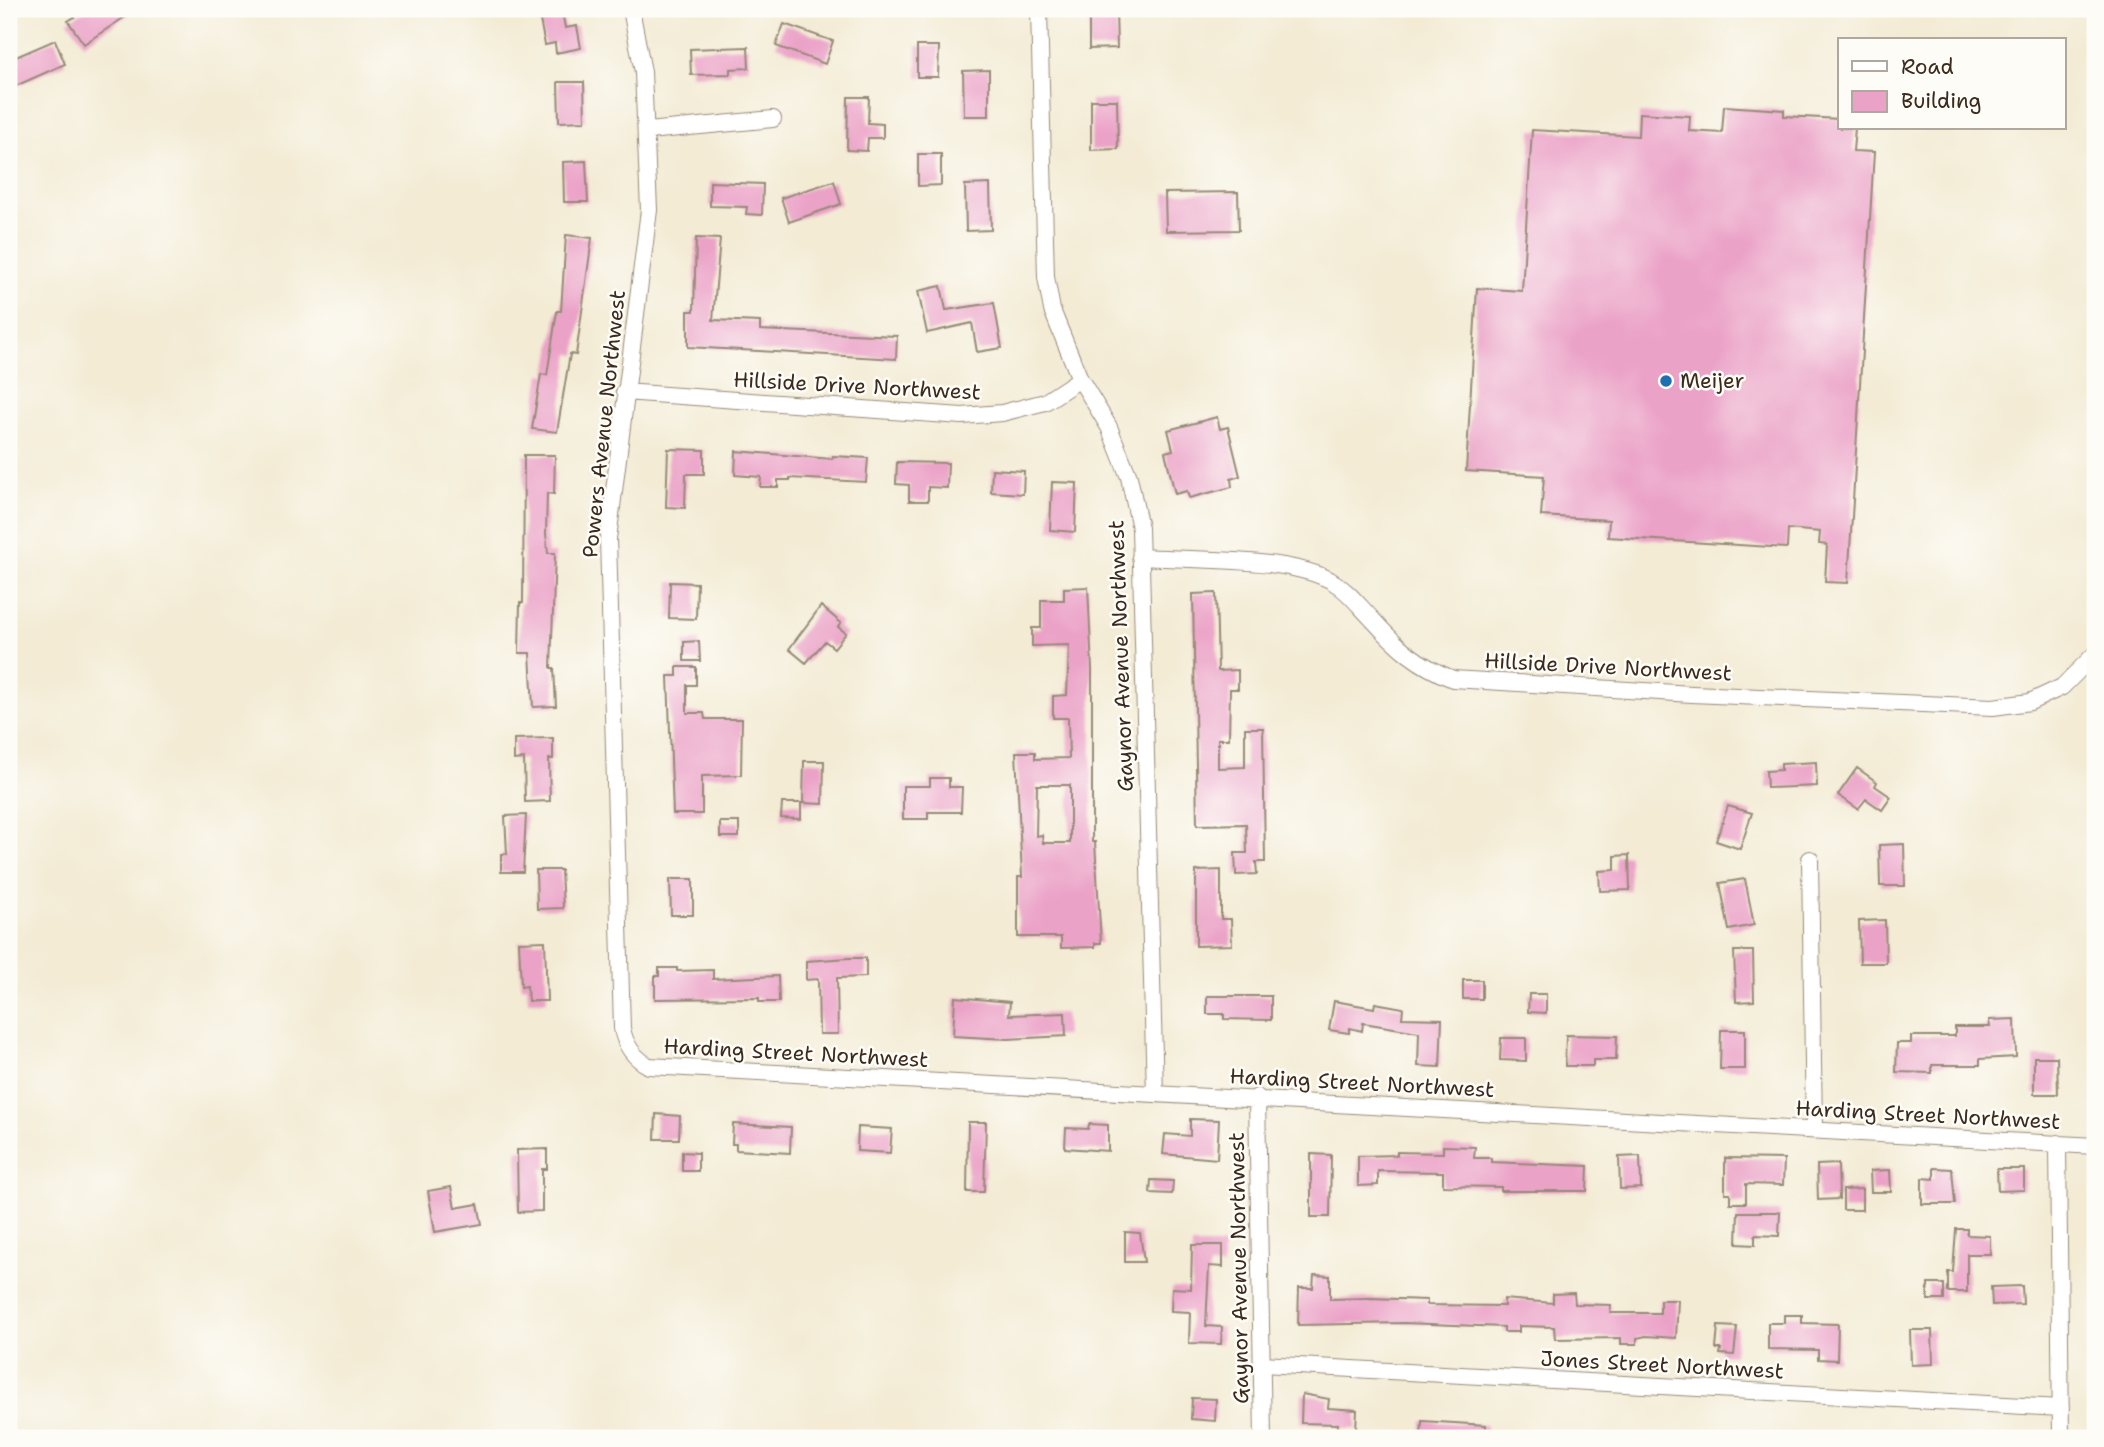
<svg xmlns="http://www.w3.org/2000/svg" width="2104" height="1447" font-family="'Shantell Sans',sans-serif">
	<rect width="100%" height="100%" fill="#fdfcf7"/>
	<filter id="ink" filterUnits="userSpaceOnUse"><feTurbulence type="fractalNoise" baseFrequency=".0143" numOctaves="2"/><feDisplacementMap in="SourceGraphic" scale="14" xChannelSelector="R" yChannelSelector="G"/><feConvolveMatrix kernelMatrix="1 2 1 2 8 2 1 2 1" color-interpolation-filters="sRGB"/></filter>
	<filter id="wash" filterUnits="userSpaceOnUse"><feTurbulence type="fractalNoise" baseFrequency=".00686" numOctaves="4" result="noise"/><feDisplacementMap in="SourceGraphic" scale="28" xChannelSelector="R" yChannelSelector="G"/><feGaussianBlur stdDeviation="1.57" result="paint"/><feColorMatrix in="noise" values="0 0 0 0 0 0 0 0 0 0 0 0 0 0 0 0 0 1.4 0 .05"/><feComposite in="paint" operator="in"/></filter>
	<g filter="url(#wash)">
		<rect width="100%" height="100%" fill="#f3ebd4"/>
		<g id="blocks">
			<path fill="#eba2c7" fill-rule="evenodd" d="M87,9H137L84,44L68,21Z
				M1089,9H1116L1117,48L1089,49Z
				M562,11L565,28L577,26L581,48L556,53L555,43L545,45L539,15Z
				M784,24L833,41L825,64L776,46Z
				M55,40L65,64L9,89V60Z
				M917,46H939L938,77H917Z
				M748,47L749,68L730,69V74L691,75L690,49Z
				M989,70V116H964L963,71Z
				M558,82H584L585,121L559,122Z
				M848,97H869L868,123L883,124V138H868L867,151L847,150Z
				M1091,100H1117L1118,149L1091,150Z
				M1724,106L1784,110V116L1840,119V128H1855L1853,151L1874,152L1848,583L1825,582L1827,545L1819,544L1820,532L1788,529L1787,548L1608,537L1609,520L1541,516L1544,476L1466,471L1477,288L1522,291L1532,130L1638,136L1639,113L1690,116L1689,131L1722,133Z
				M918,154H941V185L918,186Z
				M586,161L588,202H564L563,162Z
				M834,181L841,204L789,222L781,198Z
				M710,182L763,184L762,215L746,214L747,207L710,206Z
				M990,184L991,230L966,231L965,185Z
				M1238,192L1239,230L1166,231L1165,193Z
				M566,235L592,238L576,355L570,354L557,432L532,429L541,374L547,375L557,311H561Z
				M696,238L720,239L713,320L760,322V330L897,336L896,359L688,347V311H694Z
				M941,286L946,310L994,303L1002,348L977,352L972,323L927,333L918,291Z
				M1217,417L1220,429L1228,427L1240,476L1231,479L1232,487L1189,498L1187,491L1175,494L1165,452L1173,450L1168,430Z
				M668,449L704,450V474H686L685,508L666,507Z
				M736,451L832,459L833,456L868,458L866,482L790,478V480H778V487H760L761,477L735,475Z
				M524,455H555L554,494L547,493L546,534L548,553H555L551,668H554L556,706L533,707L530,653H519L520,603H523Z
				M897,462L948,463L947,488L928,487V501H909V485L896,484Z
				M992,469L1024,471L1023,494L991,492Z
				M1052,482L1077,483L1075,532L1050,530Z
				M670,582L697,583L696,619L669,618Z
				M1088,587L1092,670V842H1095L1101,943H1095V947L1061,948V937H1018V877H1022L1016,752H1035V759L1069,758L1068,718H1053V696L1067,695L1069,645L1032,646V628H1041V600H1064V588ZM1037,785H1070V843H1043L1042,835L1036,836Z
				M1216,593L1218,671L1238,670V689H1230L1229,739H1218V768L1245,767V728H1263L1265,862H1256L1257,874L1236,875L1235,853H1247L1246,824L1197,825L1193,594Z
				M821,606L841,623L838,627L846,633L834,648L825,641L806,663L789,649Z
				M699,641L700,661H684V642Z
				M677,667H696V685H687V713H704L705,719H742L741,775L702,776V814H673L668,676H677Z
				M553,738V759H549L550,801L525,802L524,759L514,760V739Z
				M804,761H824L823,804L803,803Z
				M1816,762L1817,786L1767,788L1766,771L1781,770V764Z
				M1857,768L1877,782L1875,786L1891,797L1882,810L1866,799L1858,809L1838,795Z
				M930,778H949V787H962L961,812H928V819H903V786H930Z
				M782,803H801V819L781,818Z
				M1728,806L1752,813L1740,849L1716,841Z
				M526,815L523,872H501V854H507L505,816Z
				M720,822H739V837H720Z
				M1904,844L1905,886H1880L1879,845Z
				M1629,855L1630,890L1600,891L1599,871L1615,870V856Z
				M536,870H561L563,908L537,909Z
				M1221,870V919H1231L1232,945L1196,946V871Z
				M670,879H693V915H671Z
				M1745,879L1754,925L1729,930L1720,883Z
				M1885,920L1886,963H1860L1859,921Z
				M545,941L547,1001H528L527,986L521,987L519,942Z
				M1734,951H1753L1754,1001L1736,1002Z
				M849,958H866V977L837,978L838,1034H819L818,979L806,980V961Z
				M659,968H677V971L713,970V979L778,976L779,1002H759V998L655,999V976H659Z
				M1463,980H1482V999H1463Z
				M1529,994H1546V1013L1528,1012Z
				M1207,996H1271V1020L1224,1019V1014H1207Z
				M955,997L1010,1002L1009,1015L1065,1013L1066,1036L1008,1039L953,1036Z
				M1334,1001L1374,1008L1375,1003L1403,1008L1402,1018L1442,1019L1440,1067L1418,1066L1419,1032L1363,1023L1362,1031L1350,1028L1349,1033L1329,1030Z
				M2015,1019L2016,1057L1980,1059V1065H1932V1073L1896,1072L1897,1043H1911V1036H1955V1027H1990L1989,1020Z
				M1721,1030H1745V1069H1720Z
				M1566,1035L1617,1036L1616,1060H1593V1066H1565Z
				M1501,1038H1526V1061L1500,1060Z
				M2034,1057H2057L2058,1094H2034Z
				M656,1114L680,1116L679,1139H655Z
				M1190,1119L1219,1120L1217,1159L1163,1154L1165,1134L1190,1136Z
				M968,1122H986L984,1192H967Z
				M733,1124L791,1127L790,1153L736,1150V1144H732Z
				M1089,1124L1108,1125V1151L1065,1148L1066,1128L1088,1129Z
				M858,1127L892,1129L890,1153L857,1151Z
				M1443,1146L1475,1147L1474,1158H1491V1162L1588,1166L1587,1191H1501V1187L1443,1186V1172L1378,1171V1185L1358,1186V1156L1397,1155V1152L1443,1153Z
				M547,1149V1169H542V1211L518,1212L517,1150Z
				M682,1152L698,1153V1171H682Z
				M1311,1154L1331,1155L1330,1217H1311Z
				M1640,1156L1641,1188L1620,1189L1619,1157Z
				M1725,1158L1784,1159L1783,1185L1746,1184V1203H1730V1193H1725Z
				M1838,1164L1839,1199L1818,1200L1817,1165Z
				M1934,1168L1952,1169L1955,1204H1922V1178L1934,1179Z
				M1997,1169H2024V1190L1998,1191Z
				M1890,1170L1891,1192H1871L1870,1171Z
				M1151,1180L1173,1181L1172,1194L1150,1193Z
				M451,1187L455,1208L478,1204L482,1224L435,1232L428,1191Z
				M1862,1189V1210H1843V1190Z
				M1738,1212H1780L1779,1236L1755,1235V1245L1737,1244Z
				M1956,1229H1967V1235L1990,1236V1254H1967V1292H1948V1272H1953Z
				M1125,1232L1140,1233L1144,1262H1125Z
				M1192,1245H1223V1267L1209,1266L1206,1326L1222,1327L1221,1344L1189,1343L1190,1312L1171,1311L1172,1288L1191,1289Z
				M1314,1275L1330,1276V1299L1370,1298L1427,1300V1305L1504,1306V1299L1553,1303V1294L1574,1293L1575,1304L1611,1305L1610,1313H1660V1300H1678L1676,1338L1646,1336L1637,1338V1344H1621V1338L1555,1339L1554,1327L1519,1326V1332H1504V1327L1404,1323L1298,1325L1299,1288H1313Z
				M1928,1284H1944V1300H1928Z
				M2022,1286L2023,1304L1992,1305L1991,1287Z
				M1784,1315H1802V1323L1838,1324L1837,1360L1818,1359V1350L1768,1349V1323H1784Z
				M1718,1326L1737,1327L1734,1355L1720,1354L1721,1349H1716Z
				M1910,1330H1932L1933,1364L1911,1365Z
				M1302,1394L1329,1399L1328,1408L1357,1410L1356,1429H1337L1338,1424L1301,1423Z
				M1192,1398L1216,1399L1215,1421L1191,1419Z
				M1422,1421L1486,1425V1438H1421Z"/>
		</g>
	</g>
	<g filter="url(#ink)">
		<use href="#blocks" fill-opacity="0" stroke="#978a79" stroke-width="2"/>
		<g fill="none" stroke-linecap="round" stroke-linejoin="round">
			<g stroke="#978a79" stroke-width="18">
				<path id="street" d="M631,9L643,72L649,210L608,539L622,1028C625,1045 634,1058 649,1066L2095,1146
					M1039,9L1046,277L1052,310L1080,379L1109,427L1129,477L1140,528L1155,1094
					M648,131L773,119
					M624,392L962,416L1002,413L1045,402L1080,379
					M1140,557C1192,560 1286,557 1330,580C1348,590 1359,606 1373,620C1397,647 1419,666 1453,679L1692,694L1993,707L2030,702L2062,687L2095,654
					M1810,859L1814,1130
					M1257,1097L1263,1438
					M2058,1143L2061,1438
					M1261,1364L2061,1408"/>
			</g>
			<use href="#street" stroke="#fff" stroke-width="16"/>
		</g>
	</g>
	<circle fill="#1f6fb2" stroke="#fdfcf7" stroke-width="2.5" cx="1666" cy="381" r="7"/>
	<g text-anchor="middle" stroke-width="5" stroke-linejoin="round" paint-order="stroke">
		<g font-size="21" fill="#3b2a1e" stroke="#fdfcf7" text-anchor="start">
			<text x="1680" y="388">Meijer</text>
		</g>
		<g font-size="21" fill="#3b2a1e" stroke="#fdfcf7">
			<text transform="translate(857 386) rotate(3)" y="7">Hillside Drive Northwest</text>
			<text transform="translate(604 424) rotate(-84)" y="7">Powers Avenue Northwest</text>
			<text transform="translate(1121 656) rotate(-92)" y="7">Gaynor Avenue Northwest</text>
			<text transform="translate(1608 667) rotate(3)" y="7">Hillside Drive Northwest</text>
			<text transform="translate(796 1053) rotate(3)" y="7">Harding Street Northwest</text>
			<text transform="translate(1362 1083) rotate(3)" y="7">Harding Street Northwest</text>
			<text transform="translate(1928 1115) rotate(3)" y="7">Harding Street Northwest</text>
			<text transform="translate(1239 1268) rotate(-91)" y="7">Gaynor Avenue Northwest</text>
			<text transform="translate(1662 1365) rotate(3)" y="7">Jones Street Northwest</text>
		</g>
	</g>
	<rect width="2104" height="1447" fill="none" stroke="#fdfcf7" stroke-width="35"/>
	<rect x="1838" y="38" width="228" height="91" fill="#fdfcf7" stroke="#afa8a0" stroke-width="2"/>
	<rect x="1852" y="61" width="35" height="10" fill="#ffffff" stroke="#afa8a0" stroke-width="2"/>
	<text x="1901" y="74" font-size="21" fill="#3b2a1e">Road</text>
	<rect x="1852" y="91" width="35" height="21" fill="#eba2c7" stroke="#afa8a0" stroke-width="2"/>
	<text x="1901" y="108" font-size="21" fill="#3b2a1e">Building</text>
</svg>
